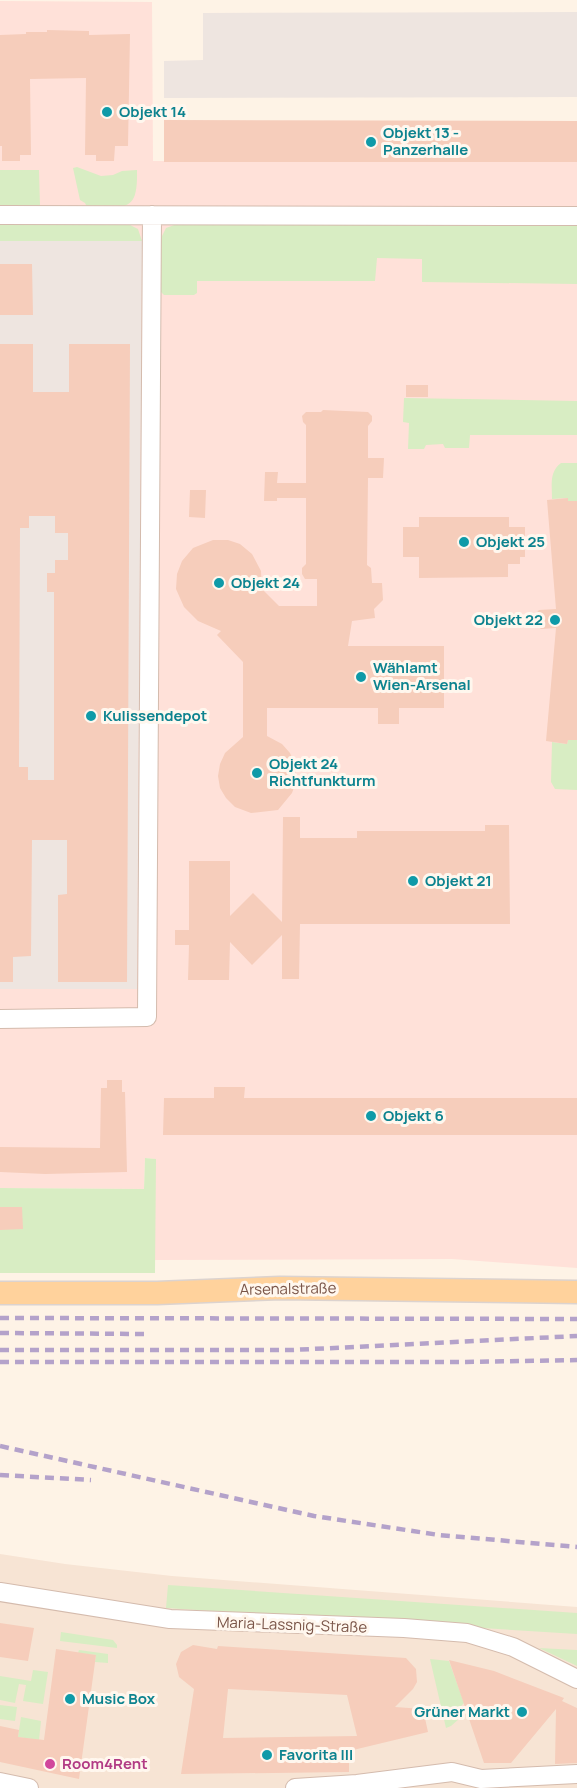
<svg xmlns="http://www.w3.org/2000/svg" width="577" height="1788" font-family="Manrope,sans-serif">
	<rect width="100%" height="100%" fill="#fef3e6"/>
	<path fill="#f7e4d4" d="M0,1554L65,1564L172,1576L577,1607V1788H0Z"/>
	<path fill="#ffe1d9" d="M0,1L152,2L153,161L577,162V1268L452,1259L155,1260V1159L145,1158L144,1189L0,1188V989L137,988L0,224Z"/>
	<path fill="#eee5e0" d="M577,12V97L164,98V61L203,60V13Z
		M0,224H129L138,231L142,241L137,989H0Z"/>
	<path fill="#d8edc3" d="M77,167L101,176L113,175L122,171L137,170C138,215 125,206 87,207L85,203L80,200L73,168Z
		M0,170H39L40,206H0Z
		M0,224L130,225L138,229L142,241H0Z
		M177,224L577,226V284L422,282V259L377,258L375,281H197V293L194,295H164L159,290V242L166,228Z
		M404,398L577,401V435H470L469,448H445L443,444L426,445L424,449H408L409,423L403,422Z
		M561,463H577V501H568V498L552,499C552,485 549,472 561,463Z
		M568,740H577V790L555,789L551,782L552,742L567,744Z
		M145,1158L156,1159L155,1273H0V1188L144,1189Z
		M168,1585L577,1613V1634L166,1608Z
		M61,1632L113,1640L117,1645V1648L60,1641Z
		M539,1648L577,1650V1666Z
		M79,1650L108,1654V1663L95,1662L96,1655L78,1653Z
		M430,1659L449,1661L464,1703L461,1706L459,1719L451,1726L446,1728Z
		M33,1670L48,1672L43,1704L23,1701L26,1685L19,1684L15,1703L0,1700V1676L31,1681Z
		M0,1705L17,1707L15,1721L0,1719Z
		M21,1717L41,1721L39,1740L18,1737Z"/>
	<path fill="#f6cdbb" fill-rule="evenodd" d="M47,30L89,31V35L130,34L128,146H115L114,161H96V155H85L86,78L30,79L31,155H20V161H2V146H0V35L26,34V32H47Z
		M164,120L577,121V162H164Z
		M0,264H32L33,315H0Z
		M0,344H33V392H69V344H130L127,982H58V895L67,894V840H32L31,956L13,957V982H0ZM29,516H55V533H68V560H55V573H47V592H54V780H28V767H19L20,528H29Z
		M406,385H428V397H406Z
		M323,410L368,412L372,416V421L368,426V458H384L383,478H368L367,565L371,568L372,583H382L383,600L374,609L375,618L352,621L348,646H444V708H399V724H378V708H267V736L282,744L290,753L295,764L296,782L292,793L278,810L251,813L235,807L226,798L220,788L218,776L220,764L225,753L243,737V662L217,635L221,631L198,621L184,607L176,589L177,574L182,561L193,548L213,540H228L240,544L252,554L261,571L262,589L279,606H317V579H305L302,574V568L306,564V498H277V501H264L265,472H278L277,483H306V425L303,422L302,416L306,412H321Z
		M190,490H206L205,518L189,517Z
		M568,498V501H577V740H568L567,744L546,741L556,628L541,629L530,620L539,610L556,609L547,500Z
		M419,517H509V527H525V557H520V564H508V577L419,578V557H403V527H419Z
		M283,817H300V838H357V831H485V825H509L510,924H300L299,979H282V935L252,965L230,942L229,980H188L189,945H175V930H189V861H230V916L253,893L282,922Z
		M107,1080H122V1092H125L127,1172L45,1174L0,1172V1147L100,1148L101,1088H107Z
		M214,1087H245L244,1098H577V1135H163L164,1098H214Z
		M0,1207H22L23,1229L0,1230Z
		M0,1623L34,1628L28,1661L0,1657Z
		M193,1645L217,1649L218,1646L406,1658L416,1669L417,1682L413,1689L395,1707L423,1709L428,1732L349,1751V1772L181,1774L194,1689L179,1677L176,1664L181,1652ZM228,1689L347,1695L357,1736L223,1738Z
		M56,1649L96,1655L79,1779L0,1762V1726L19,1730L18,1737L44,1740Z
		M449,1660L494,1671L564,1698L562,1701L577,1708V1763L555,1764L556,1709L511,1763H484Z"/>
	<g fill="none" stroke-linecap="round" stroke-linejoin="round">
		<g stroke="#d4bbad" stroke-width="20">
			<path id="minor" d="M0,215L577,216
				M0,1019L147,1017L152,215
				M0,1592L170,1619L404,1628L467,1633L513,1647L577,1679
				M0,1782L29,1788
				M295,1788L357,1784L452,1772L481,1779L577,1774"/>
		</g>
		<g stroke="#dcd3cf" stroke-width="25">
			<path id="major" d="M0,1293H157L280,1288L577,1292"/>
		</g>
		<use href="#minor" stroke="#fff" stroke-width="18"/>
		<use href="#major" stroke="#ffd29c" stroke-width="22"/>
		<path stroke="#b4a2ca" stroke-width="4.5" stroke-dasharray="9 6" stroke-linecap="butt" d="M0,1318L577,1319
			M0,1333L146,1334
			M0,1350H292L577,1336
			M0,1362H466L577,1360
			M0,1446L314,1516L439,1535L577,1547
			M0,1475L91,1480"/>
	</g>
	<g fill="#0f9aa8" stroke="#fff7ee" stroke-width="2">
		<circle cx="107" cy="112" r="6"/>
		<circle cx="371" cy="142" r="6"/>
		<circle cx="464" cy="542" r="6"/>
		<circle cx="219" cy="583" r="6"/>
		<circle cx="555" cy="620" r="6"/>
		<circle cx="361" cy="677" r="6"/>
		<circle cx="91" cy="716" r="6"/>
		<circle cx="257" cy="773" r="6"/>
		<circle cx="413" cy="881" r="6"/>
		<circle cx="371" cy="1116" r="6"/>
		<circle cx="70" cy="1699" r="6"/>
		<circle cx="522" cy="1712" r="6"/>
		<circle cx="267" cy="1755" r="6"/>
	</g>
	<circle fill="#d1479c" stroke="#fff7ee" stroke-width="2" cx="50" cy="1764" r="6"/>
	<g text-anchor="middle" stroke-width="6" stroke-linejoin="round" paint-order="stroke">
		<g font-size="15" font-weight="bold" fill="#0d838f" stroke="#fff7ee" text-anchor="start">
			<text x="119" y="117">Objekt 14</text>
			<text x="383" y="138">Objekt 13 -<tspan x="383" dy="17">Panzerhalle</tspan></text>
			<text x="476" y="547">Objekt 25</text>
			<text x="231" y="588">Objekt 24</text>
			<text x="543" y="625" text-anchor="end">Objekt 22</text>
			<text x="373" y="673">Wählamt<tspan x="373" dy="17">Wien-Arsenal</tspan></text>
			<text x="103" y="721">Kulissendepot</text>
			<text x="269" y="769">Objekt 24<tspan x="269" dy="17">Richtfunkturm</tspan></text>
			<text x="425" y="886">Objekt 21</text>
			<text x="383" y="1121">Objekt 6</text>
			<text x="82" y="1704">Music Box</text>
			<text x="510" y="1717" text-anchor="end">Grüner Markt</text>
			<text x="279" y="1760">Favorita III</text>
		</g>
		<g font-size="15" fill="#7a5548" stroke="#fff7ee">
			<text transform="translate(288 1289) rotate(-1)" y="5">Arsenalstraße</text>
			<text transform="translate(292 1625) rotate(2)" y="5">Maria-Lassnig-Straße</text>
		</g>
		<g font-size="15" font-weight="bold" fill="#b23c85" stroke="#fff7ee" text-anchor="start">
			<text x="62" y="1769">Room4Rent</text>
		</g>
	</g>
</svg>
